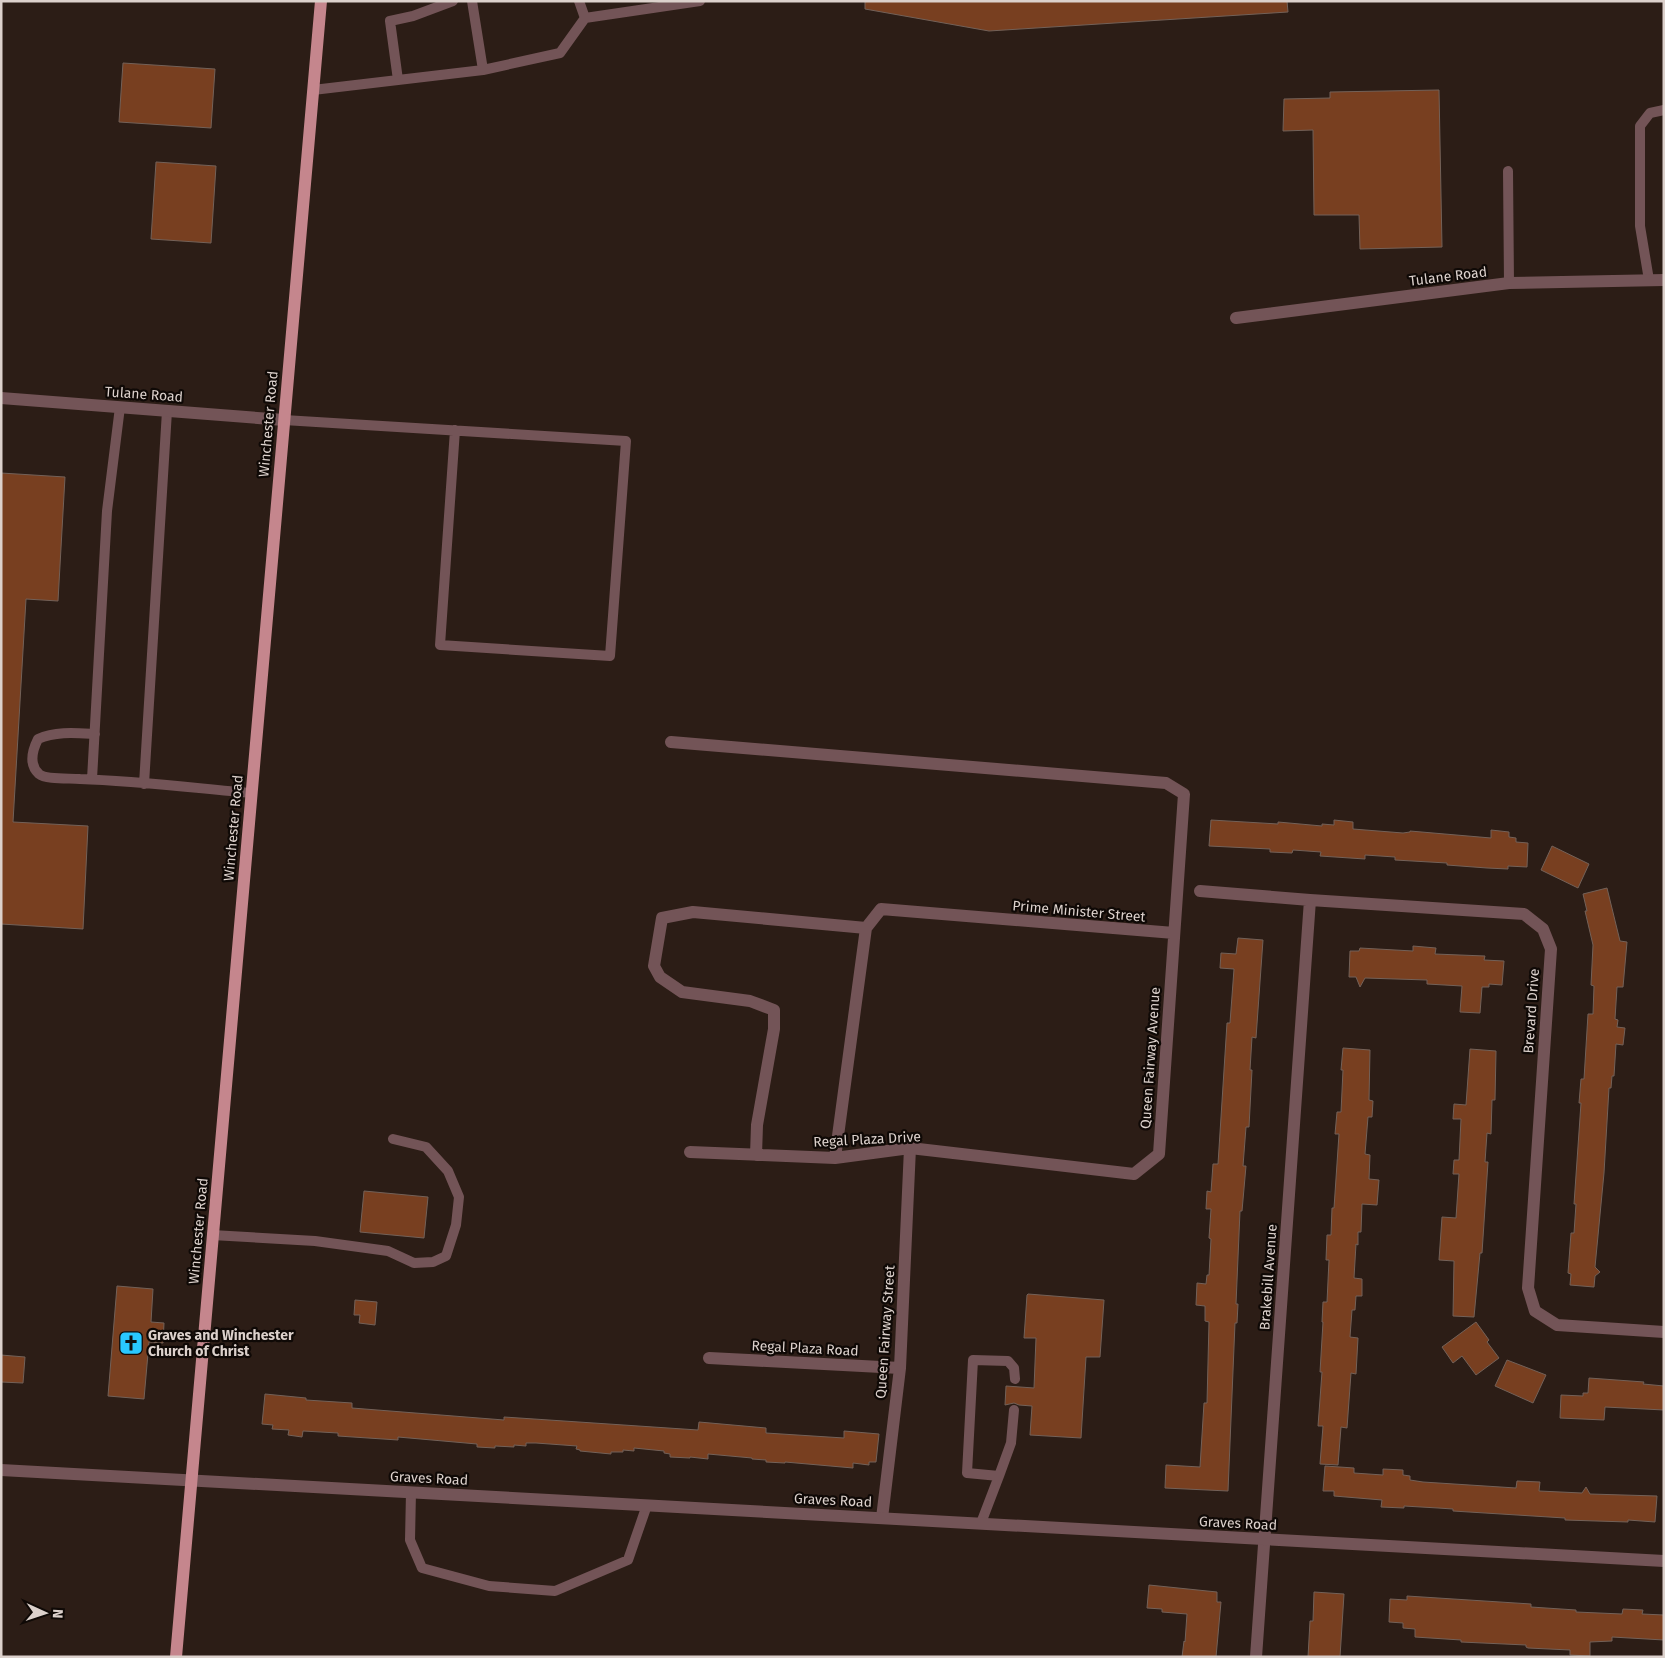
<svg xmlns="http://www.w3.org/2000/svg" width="1665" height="1658" font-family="'Fira Sans',sans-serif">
	<rect width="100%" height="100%" fill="#2c1d16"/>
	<path fill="#783f20" stroke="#736158" d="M865,1H1287L1288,12L989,31L865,9Z
		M123,63L215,69L211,128L119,122Z
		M1439,90L1442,247L1360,249L1359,215H1314L1313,130L1283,131L1284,99L1330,98V92Z
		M156,162L216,166L211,243L151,239Z
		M1,473L65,477L58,601L26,599L13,822L88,826L83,929L1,924Z
		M1211,820L1278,824V822L1322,826V824L1334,825V820L1353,822V829L1403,833L1410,832V831L1491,838V830L1509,832V837L1516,838V842L1528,843L1527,867L1508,866V869L1487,868L1447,865V863L1395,860V857L1365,855V859L1320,856L1321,852L1293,850L1292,853L1270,852V849L1209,846Z
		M1552,846L1589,864L1578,888L1541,870Z
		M1607,888L1620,941L1627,942L1623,987H1617L1615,1019L1618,1020L1617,1027L1625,1028L1623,1045L1616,1044L1614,1076H1612L1611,1088H1609L1604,1173L1595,1267L1600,1272L1595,1276L1594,1287L1570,1285L1571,1274L1568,1273L1571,1233H1574L1576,1204H1574L1581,1103H1579L1581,1079H1584L1588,1014H1593L1594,986L1591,985L1593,945L1585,911H1587L1583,894Z
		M1238,938L1263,940L1256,1038L1252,1037L1250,1070H1252L1249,1127H1246L1243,1166H1246L1242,1211H1240L1236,1304H1238L1237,1323H1235L1228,1491L1165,1488L1166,1465L1200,1467L1204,1403H1207L1209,1322L1205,1321V1306L1196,1305L1197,1283L1206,1284L1207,1275H1209L1211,1239L1209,1238L1211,1209H1206L1207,1191L1211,1192L1213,1164H1218L1227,1023H1230L1234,969L1220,968L1221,953L1236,954Z
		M1413,946L1436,948L1435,954L1485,956L1484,960L1504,961L1502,985L1489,984V987H1482L1480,1013L1460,1012L1462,986L1427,984V980L1365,978L1360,987L1356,977H1349L1350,951H1359L1360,948L1413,951Z
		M1343,1048L1370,1050L1369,1100L1373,1101L1372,1117H1368L1365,1154L1370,1155L1369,1179L1379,1180L1377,1205L1362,1204L1361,1232H1358V1245L1356,1244L1354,1278L1362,1279V1296H1356L1355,1310H1352L1350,1337L1358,1338L1356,1374L1351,1373L1347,1428L1341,1427L1338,1465L1320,1464L1323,1426H1318L1322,1372H1320L1323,1322H1322L1323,1302H1327L1329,1260H1326L1327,1235H1331L1332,1208H1334L1339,1134H1335L1337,1112H1341L1343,1070H1341Z
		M1470,1049L1496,1051L1495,1100H1492L1491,1134L1487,1133L1485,1162H1488L1482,1253H1480L1474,1317L1453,1316L1454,1261L1439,1260L1442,1217L1456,1218L1459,1174H1453L1454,1160H1459L1461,1119H1453L1454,1104L1466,1105Z
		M364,1191L428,1197L424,1238L360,1232Z
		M117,1286L153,1289L151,1322L164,1323L163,1343L149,1342L144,1399L108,1396Z
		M1028,1294L1104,1300L1100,1357H1086L1081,1438L1030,1435L1032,1406L1019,1405L1014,1403L1005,1405L1006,1386L1034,1388L1036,1338H1024L1027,1295Z
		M355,1300L377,1302L375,1325L359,1323L360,1315H354Z
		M1476,1322L1489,1340L1487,1342L1499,1358L1476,1375L1462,1356L1453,1363L1442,1347Z
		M1,1355L25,1357L23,1383L1,1382Z
		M1507,1360L1546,1375L1533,1403L1495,1386Z
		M1589,1378L1644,1382L1643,1384L1664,1386V1410L1605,1407L1604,1420L1560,1418L1561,1395L1583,1396V1393H1588Z
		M265,1394L306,1398V1400L352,1403V1408L504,1420V1417L698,1430L699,1422L766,1428V1433L844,1438V1431L879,1434L876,1462H869V1465L853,1463V1468L785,1462V1463L766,1462V1460L752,1459V1458L708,1454V1459L690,1457V1458L670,1457V1454L664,1453V1451L634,1448V1451L623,1450V1452H611V1454L580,1451V1450L576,1449L577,1446L536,1443H526V1446L514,1445V1447L495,1446V1448L477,1447V1444L398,1437V1440L338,1436V1433L303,1431L302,1437L288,1435L289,1430L272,1429L273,1425L262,1424Z
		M1325,1466L1354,1468V1473L1383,1475V1469L1403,1470V1475L1410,1476V1480L1423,1482L1516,1488L1517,1481L1540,1482L1539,1491L1582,1493L1586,1487L1590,1494L1657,1496L1655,1522L1628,1520V1522L1565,1520V1518L1453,1511V1509L1438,1508L1404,1506V1508L1381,1507L1382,1500L1334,1496V1491H1323Z
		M1149,1585L1217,1592V1602H1221L1216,1657H1182L1184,1641L1185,1642L1187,1614L1162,1612V1609L1147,1608Z
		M1314,1592L1344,1594L1340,1657H1308L1310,1621H1313Z
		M1407,1596L1531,1604V1607L1576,1610V1612L1622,1614L1623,1609L1643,1610L1642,1614L1664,1615V1640L1612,1637V1641L1590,1642V1656L1570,1655V1650L1528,1648L1526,1647V1645L1461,1642V1640L1415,1637V1629L1403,1628V1623L1389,1622L1390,1599L1407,1600Z"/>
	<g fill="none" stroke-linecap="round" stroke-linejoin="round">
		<path stroke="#735457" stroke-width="10" d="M472,1L483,70
			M579,1L585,18
			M398,80L390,21L413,16L453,1
			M313,90L483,70L560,53L585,18L700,1
			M1508,171L1509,283
			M1649,280L1640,226V126L1650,113L1664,110
			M284,420C398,427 512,434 626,441L610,656L440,645L455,430
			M95,734C76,733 56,731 38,739C33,749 28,764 39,774C46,780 70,778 80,779C137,781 194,788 251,793
			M92,779L107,511L120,407
			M144,784L167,411
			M212,1235L315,1241L388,1251L414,1263L433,1262L446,1256L456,1225L459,1197L448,1171L426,1147L393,1139
			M999,1476L1011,1443L1014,1410
			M411,1492L410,1540L422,1568L489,1586L555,1591L628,1560L647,1505
			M981,1523L999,1476L967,1473L973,1360L1008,1361L1014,1368L1015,1379"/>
		<path stroke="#735457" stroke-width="12" d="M1236,318L1509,283L1664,280
			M1,398L284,420
			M671,742L1166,783L1184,794L1159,1154L1134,1174L910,1148L835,1158L690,1152
			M1200,891L1310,900L1524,914L1543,929L1551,949L1528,1288L1535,1311L1557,1325L1664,1332
			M756,1155L757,1125L774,1029V1010L750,1001L682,992L660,977L654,966L662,918L693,912L866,928L881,909L1174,933
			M835,1158L866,928
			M709,1358L900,1368
			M882,1518L900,1368L910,1148
			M1256,1657L1310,900"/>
		<path stroke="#735457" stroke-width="12" d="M1,1470L1664,1561"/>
		<path stroke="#c5868d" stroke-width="12" d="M176,1657L321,1"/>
	</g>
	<defs>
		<g id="church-square" transform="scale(1.25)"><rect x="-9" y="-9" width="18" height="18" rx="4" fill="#29c8ff" stroke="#0f0906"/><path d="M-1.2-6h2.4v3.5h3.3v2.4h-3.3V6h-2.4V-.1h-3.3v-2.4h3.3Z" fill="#111"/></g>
	</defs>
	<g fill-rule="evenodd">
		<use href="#church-square" x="131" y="1343"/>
	</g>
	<g text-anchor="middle" stroke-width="4.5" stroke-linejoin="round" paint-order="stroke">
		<g font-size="14" fill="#dcd1cc" stroke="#0f0906">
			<text transform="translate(1448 276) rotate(-7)" y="5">Tulane Road</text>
			<text transform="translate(144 394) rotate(4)" y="5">Tulane Road</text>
			<text transform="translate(268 424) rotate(-85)" y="5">Winchester Road</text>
			<text transform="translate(233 828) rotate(-85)" y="5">Winchester Road</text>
			<text transform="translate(1079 911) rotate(5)" y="5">Prime Minister Street</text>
			<text transform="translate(1531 1011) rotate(-86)" y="5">Brevard Drive</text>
			<text transform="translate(1150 1058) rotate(-86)" y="5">Queen Fairway Avenue</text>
			<text transform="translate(867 1139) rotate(-3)" y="5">Regal Plaza Drive</text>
			<text transform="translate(198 1231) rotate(-85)" y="5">Winchester Road</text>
			<text transform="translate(1268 1277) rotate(-86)" y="5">Brakebill Avenue</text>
			<text transform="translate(885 1332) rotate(-86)" y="5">Queen Fairway Street</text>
			<text transform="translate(805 1348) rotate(3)" y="5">Regal Plaza Road</text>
			<text transform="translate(429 1478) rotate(3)" y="5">Graves Road</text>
			<text transform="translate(833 1500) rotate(3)" y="5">Graves Road</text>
			<text transform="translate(1238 1523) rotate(3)" y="5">Graves Road</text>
		</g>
		<g font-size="14" font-weight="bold" fill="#dcd1cc" stroke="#0f0906" text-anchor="start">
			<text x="148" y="1340">Graves and Winchester<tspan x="148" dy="16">Church of Christ</tspan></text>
		</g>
	</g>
	<rect width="1665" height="1658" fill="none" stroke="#dcd1cc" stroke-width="5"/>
	<g transform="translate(45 1613) rotate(93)" stroke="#0f0906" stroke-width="4" paint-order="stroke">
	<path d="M0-4L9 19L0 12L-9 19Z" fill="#dcd1cc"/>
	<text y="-8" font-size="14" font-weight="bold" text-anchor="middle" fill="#dcd1cc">N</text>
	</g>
</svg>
